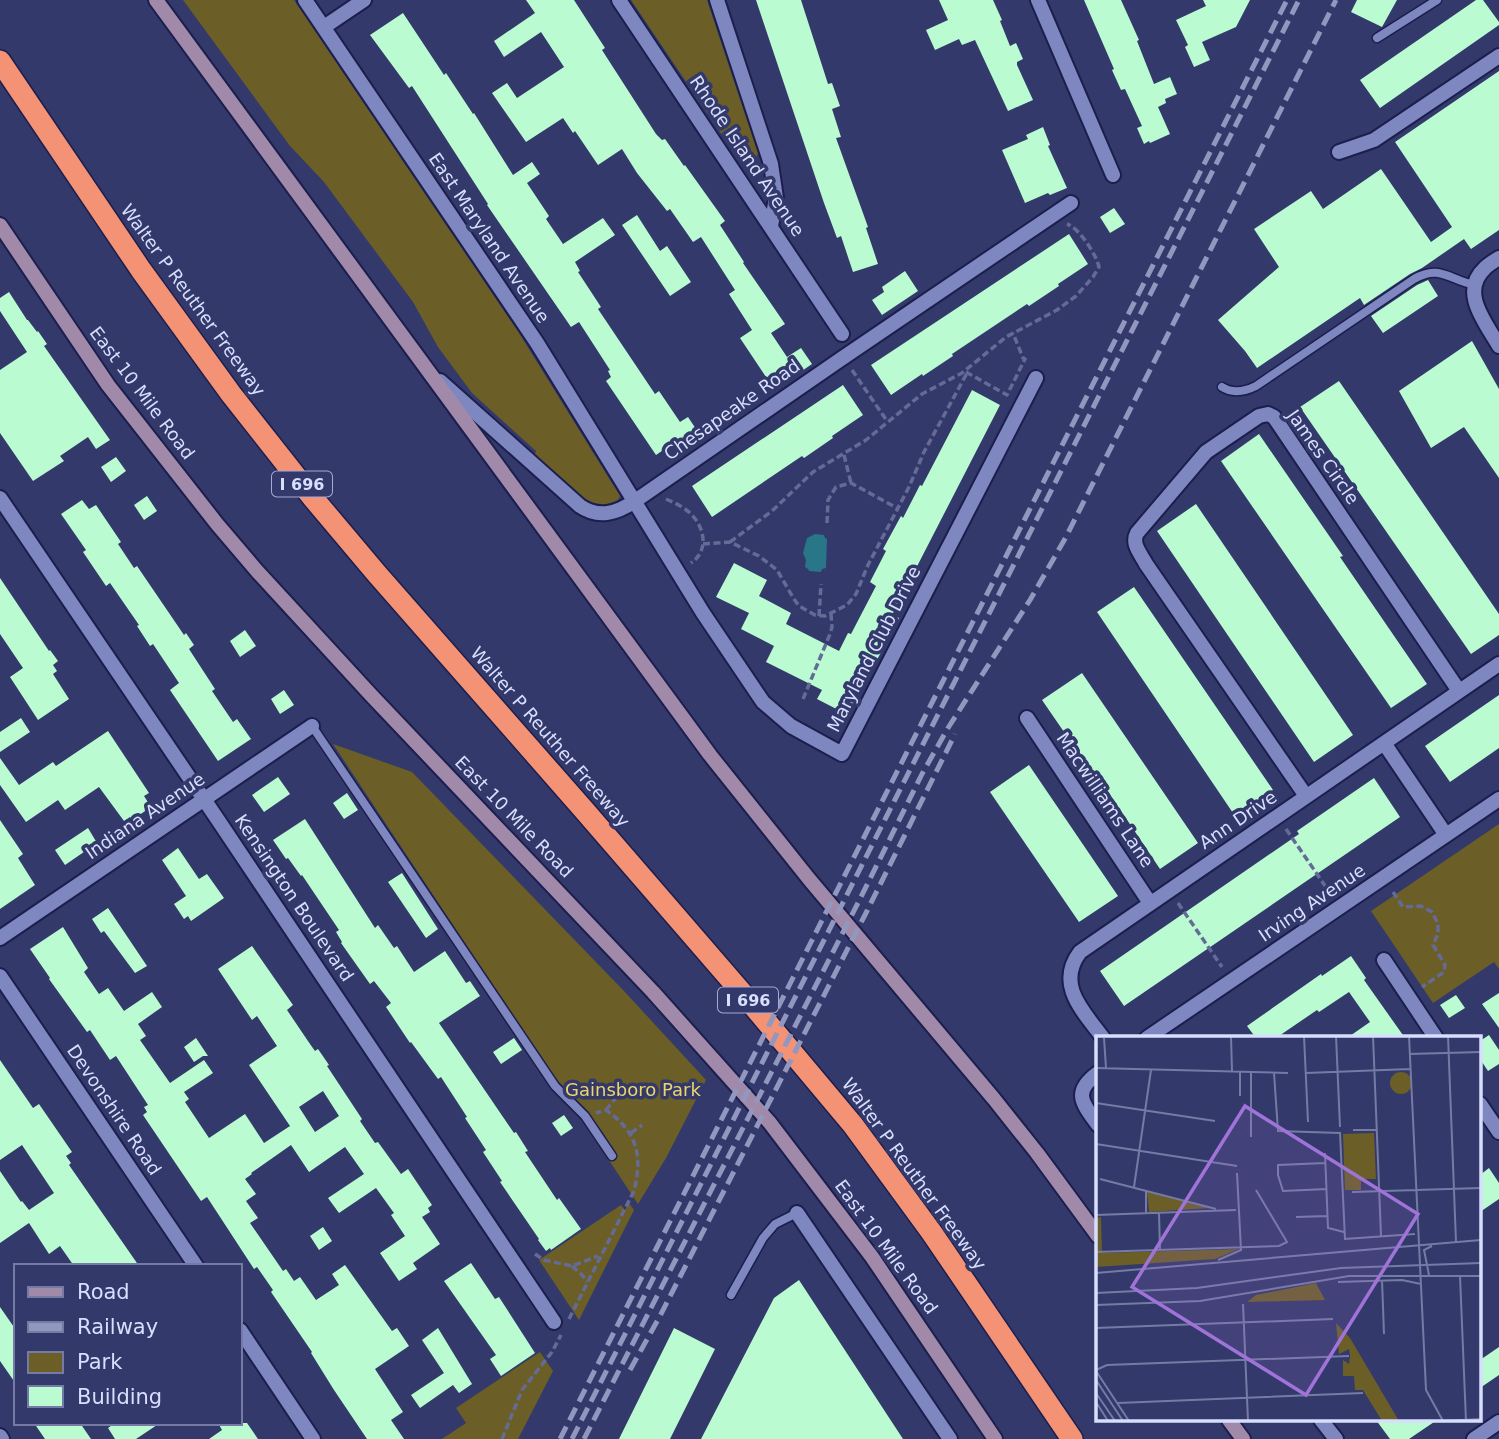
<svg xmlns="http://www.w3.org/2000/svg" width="1499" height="1439" font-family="'DejaVu Sans',sans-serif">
	<rect width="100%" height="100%" fill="#33396a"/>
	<path fill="#6b5f27" d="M183,0H294L519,333L620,496L618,500C611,503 604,506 596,504C580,501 548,466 535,454L536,451L472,393L438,347L413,302L324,182L290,146Z
		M631,0H707L758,153L754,163H746L739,160Z
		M333,744L412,772L624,991L706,1080L666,1158L638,1204Z
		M1499,824V969L1494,962L1433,1003L1371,911Z
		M629,1203L634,1210L579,1320L539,1260L621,1205L625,1210Z
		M540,1352L553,1371L518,1439H442L466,1423L456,1408Z"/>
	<path fill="#297688" d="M815,534L824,535L825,538L827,539L826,568L822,569L821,572L809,571L808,569L805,567L806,560L803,553L807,538Z"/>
	<path fill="#bafbd2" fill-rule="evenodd" d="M526,0H574L605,48L602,50L656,134L662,140L665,139L684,166L685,165L725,221L720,225L744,262L743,263L785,324L771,333L787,357L801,348L812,364L796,375L794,371L772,386L740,338L752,330L729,294L735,290L701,237L693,242L670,209L667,211L637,173L622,149L598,165L575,131L573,133L563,118L526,142L492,93L507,83L517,98L564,67L541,32L504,57L494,41L535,13Z
		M756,0H801L828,84L832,83L840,106L832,109L841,137L836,138L868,227L866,228L878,264L853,272L841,236L837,238L824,203Z
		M939,0H993L1002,20L1000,21L1010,46L1016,43L1023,59L1017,62V65L1033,100L1008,111L975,40L962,45L959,39L935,50L926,30L948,20Z
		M1084,0H1121L1139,40L1137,41L1154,84L1170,77L1177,94L1165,99L1166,103L1158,107L1170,134L1150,143L1149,141L1144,144L1137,128L1142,126L1125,89L1121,90L1112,70L1114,69Z
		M1203,0H1250L1236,27L1202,42L1210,60L1194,67L1185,47L1188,45L1176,20L1206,6Z
		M1357,0H1397L1382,27L1351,12Z
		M1476,0H1483L1499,22V25L1380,108L1360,80Z
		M403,13L444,75L446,73L473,114L474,113L513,175L532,162L540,174L527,183L549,216L546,219L563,244L603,218L615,235L575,262L580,271L578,272L601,307L598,309L655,394L659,391L680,422L688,417L702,438L687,448L686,446L677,452L672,444L656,455L606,381L611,377L608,371L610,370L579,322L571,327L487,205L488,204L412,86L409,88L370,35Z
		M1499,71V230L1471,249L1464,239L1422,268L1410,274L1364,305L1360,298L1257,368L1245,351L1218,320L1279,267L1254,229L1311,191L1323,209L1381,169L1431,242L1452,227L1395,142Z
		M1043,127L1050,145L1048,146L1067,188L1050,195L1048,193L1025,203L1002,150L1028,139L1026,135Z
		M1114,208L1125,224L1110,233L1100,217Z
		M637,215L660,251L667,246L691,282L670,296L622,225Z
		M1069,234L1088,264L1058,284L1059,286L1029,306L1027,304L952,354L953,356L923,376L922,374L891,395L871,365Z
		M905,271L918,291L882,315L872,300L884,292L882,287Z
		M1428,280L1438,296L1383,333L1371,316L1417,285Z
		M9,292L27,320H28L37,332L38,331L47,344L44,346L110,440L96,449L88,437L60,456L64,461L33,481L0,433V370L27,352L0,311V298Z
		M1472,341L1499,389V478L1464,427L1431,448L1399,391Z
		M1339,381L1499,614V635L1471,654L1300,407Z
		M843,385L863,415L832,436L833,438L804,458L802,456L712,517L692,486Z
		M972,390L1000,405L892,615L899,618L848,715L817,699L822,690L766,662L774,646L741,629L749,613L716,597L734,563L767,580L759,596L791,613L786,624L839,651L848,633L851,634L876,586L870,582L886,551L883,549L901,516L903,518L920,485L922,486Z
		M1259,434L1343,556L1340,557L1427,684L1391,708L1221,461Z
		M116,457L126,471L111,482L101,467Z
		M147,496L157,511L144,520L134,505Z
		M82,500L89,509L96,505L121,542L118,544L134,568L137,566L184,635L186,633L194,645L189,649L215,689L212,691L233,722L237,719L251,739L218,761L170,690L179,683L153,644L150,646L137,626L139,625L110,583L106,586L83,552L86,550L61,514Z
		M1196,504L1353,735L1314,762L1157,531Z
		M0,578L49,651L50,650L58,661L53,665L57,671L53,674L69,699L38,720L10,677L23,668L0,634Z
		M1134,587L1273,790L1235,816L1097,612Z
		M245,630L256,646L240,657L230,641Z
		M1082,673L1198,843L1160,869L1097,775L1095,777L1042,700Z
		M284,690L294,705L280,714L271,699Z
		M1499,695V748L1450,782L1425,746Z
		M21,718L30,732L0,752V732Z
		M108,731L149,793L144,796L151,807L132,820L130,817L124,821L99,787L65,810L58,800L26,822L0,785V758L19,785L53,762L56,766Z
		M1029,765L1118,896L1079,922L990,792Z
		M278,777L290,794L264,812L252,795Z
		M1374,778L1400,817L1124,1006L1100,971L1299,834L1297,831Z
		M347,793L358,810L344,819L333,803Z
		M305,819L375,928L378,925L394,948L397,946L414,972L445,951L466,983L470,981L480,996L439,1023L514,1133L516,1132L528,1151L525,1152L557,1200L559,1198L581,1229L551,1250L550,1248L546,1251L538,1240L539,1239L500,1182L502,1181L483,1152L486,1150L465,1118L467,1117L441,1077L438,1079L411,1042L410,1043L386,1007L391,1003L374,981L370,984L341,943L342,942L336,932L339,930L302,875L301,876L288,858L286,859L273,840Z
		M0,820L23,854L18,858L35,885L0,909Z
		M88,828L97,843L65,865L55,850Z
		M178,848L199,879L207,874L224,898L191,921L188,916L184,919L174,904L186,896L162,860Z
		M402,873L438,929L426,938L388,882Z
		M108,908L147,966L135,973L104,931L101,933L92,919Z
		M63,927L88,968L84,972L99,994L108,988L124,1011L152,992L162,1007L138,1024L146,1036L140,1040L170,1083L204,1060L213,1073L184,1092L189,1099L185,1102L209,1138L245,1114L264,1143L290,1126L249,1065L277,1046L257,1016L252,1020L218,969L252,946L293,1005L287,1010L310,1044L315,1051L318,1049L329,1065L327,1066L362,1119L360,1121L375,1143L378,1142L401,1174L408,1169L432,1205L428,1208L430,1212L422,1217L440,1244L413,1263L417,1269L399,1281L380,1253L405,1236L391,1215L394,1213L376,1188L339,1213L328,1198L364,1174L345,1147L309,1172L291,1145L251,1173L252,1174L245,1179L256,1194L246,1201L258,1218L250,1223L283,1271L286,1269L294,1281L300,1277L316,1300L339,1285L332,1274L345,1265L392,1331L397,1328L409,1346L375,1369L403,1412L391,1420L404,1439H367L334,1390L311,1353L312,1352L271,1292L273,1290L257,1267L254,1269L207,1197L201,1201L143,1115L147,1112L144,1107L148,1105L116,1056L110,1060L90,1030L87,1032L49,979L50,978L30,949ZM323,1091L339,1116L315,1132L299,1107Z
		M1351,956L1366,978L1364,980L1405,1038H1347L1370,1022L1349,992L1319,1012L1317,1010L1276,1038H1256L1247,1026L1321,974L1322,976Z
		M1499,993V1028L1482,1004Z
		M1456,995L1465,1008L1449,1018L1440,1005Z
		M1489,1035L1499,1050V1064L1488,1071L1480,1059V1041Z
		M196,1038L208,1056H203L194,1062L184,1047Z
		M514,1038L522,1050L501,1064L493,1052Z
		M0,1060L33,1108L39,1104L72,1152L66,1156L71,1163L69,1165L139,1266H74L60,1246L49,1254L29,1223L0,1243V1171L21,1202L22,1201L29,1210L54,1193L22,1145L0,1160Z
		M564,1115L573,1128L561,1136L552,1123Z
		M1489,1168L1499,1183V1199L1480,1212V1175Z
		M323,1227L332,1241L319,1250L310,1236Z
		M471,1263L495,1299L499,1297L535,1353L501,1376L490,1359L496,1355L444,1281Z
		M799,1280L903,1439H701L774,1298Z
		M0,1307L16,1330V1384L0,1361Z
		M438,1328L472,1384L459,1393L453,1385L420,1408L411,1395L444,1373L422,1340Z
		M674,1328L715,1349L670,1439H619Z
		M1499,1347V1375L1480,1388V1360Z
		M1376,1420H1437L1409,1439H1390Z
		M34,1423H80L91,1439H45Z
		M115,1423H160L136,1439H115L108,1428Z
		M218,1423H247L258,1439H209L222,1430Z"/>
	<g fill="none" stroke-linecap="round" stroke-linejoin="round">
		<g stroke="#1c1e4d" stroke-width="11">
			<path id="service" d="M1377,38L1437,0
				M1222,387C1233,394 1244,392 1256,386L1414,279C1440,264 1449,280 1475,285
				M312,726L555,1086L585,1116L612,1156
				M731,1295L763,1238L775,1224L797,1213"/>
		</g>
		<g stroke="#1c1e4d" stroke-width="18">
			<path id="minor" d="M305,0L537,343L703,613L763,702L791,726L842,754L1036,378
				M619,0L842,334
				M717,0L771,164L776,198L771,226
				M1038,0L1113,175
				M324,27L364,0
				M1339,152L1374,140L1499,56
				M1499,258C1494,261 1489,264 1485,268C1459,292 1486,323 1499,346
				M440,381L580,506C599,519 617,513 635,501L841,359L1071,203
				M0,498L218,820L554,1322
				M1027,718L1150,903
				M1384,743L1446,835
				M1306,796L1146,564C1141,554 1131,544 1137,533L1206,452L1259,416L1268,414L1274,417L1459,691
				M0,938L312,726
				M1384,960L1436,1038
				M0,976L196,1266
				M1103,1038C1084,1012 1055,985 1080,952L1499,664
				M1147,1038L1499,799
				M1098,1073C1072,1092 1082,1103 1098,1125
				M1480,1104L1499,1132
				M797,1213L950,1439
				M240,1330L313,1439
				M1321,1420L1336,1439
				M0,1436L2,1439
				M1474,1439L1499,1422"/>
		</g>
		<g stroke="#1c1e4d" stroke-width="18">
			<path id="secondary" d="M156,0L710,755L809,879L994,1099L1037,1153L1098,1236
				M0,225L108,385L217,524L257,571L371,695L653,992L770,1123L872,1257L995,1439
				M1229,1420L1243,1439"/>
		</g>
		<g stroke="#1c1e4d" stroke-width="24">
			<path id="motorway" d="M0,61L141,270L231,394L313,498L377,574L584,810L750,1002L853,1125L932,1233L1072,1439"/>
		</g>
		<path stroke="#656b97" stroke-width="3.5" stroke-dasharray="7 3.5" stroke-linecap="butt" d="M852,370L887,421
			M966,372L1007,395L1025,359L1023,358L1013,333
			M844,455L851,483
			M666,499C675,503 684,507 691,514C705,528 709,551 691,563
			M827,523L828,500L836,487L851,483L897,508
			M730,542L772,511L813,472L866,440L922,394L962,373L1006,337L1057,310L1076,296L1093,277L1099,267C1096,254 1079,228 1067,224
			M703,544L730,542L759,556L777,570L794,599L799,606L815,615L825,616L847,605L856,594L868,565L909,487L924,452L967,373
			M819,616L821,584
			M803,699L830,634L832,627L831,614
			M1286,829L1330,893
			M1393,892L1403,907L1421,906L1432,912L1438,924V934L1433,945L1445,965L1444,972L1422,987
			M1178,903L1222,967
			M606,1110L619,1094
			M631,1133L642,1125
			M535,1254L544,1260L572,1266L598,1256
			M572,1266L583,1276L587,1282
			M569,1319L634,1191C643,1155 637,1132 606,1110L596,1113
			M502,1439L522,1390L552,1352L561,1335"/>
		<use href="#service" stroke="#7e87bf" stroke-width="8"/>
		<use href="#minor" stroke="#7e87bf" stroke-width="14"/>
		<use href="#secondary" stroke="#a18aa9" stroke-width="14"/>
		<use href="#motorway" stroke="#f49276" stroke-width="21"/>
		<path stroke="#9197be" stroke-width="5" stroke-dasharray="14 7" stroke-linecap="butt" d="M630,1370L660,1316L867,911L955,734
			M560,1439L1287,0
			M572,1439L1299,0
			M584,1439L859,901L922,774L948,728L1030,600L1066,537L1336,0"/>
	</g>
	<g text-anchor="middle" stroke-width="7" stroke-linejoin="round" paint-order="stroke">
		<g fill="#33396a" stroke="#a6acd1" stroke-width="2">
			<rect x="272" y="471.5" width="60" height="25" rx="5"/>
			<rect x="718" y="987.5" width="60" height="25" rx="5"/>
		</g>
		<g font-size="16" font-weight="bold" fill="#d8defd">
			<text x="302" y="490">I 696</text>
			<text x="748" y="1006">I 696</text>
		</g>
		<g font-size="18" fill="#d8defd" stroke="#33396a">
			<text transform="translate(747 156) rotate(56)" y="6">Rhode Island Avenue</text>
			<text transform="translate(489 238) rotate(56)" y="6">East Maryland Avenue</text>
			<text transform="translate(193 300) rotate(54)" y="6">Walter P Reuther Freeway</text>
			<text transform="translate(142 393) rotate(53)" y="6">East 10 Mile Road</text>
			<text transform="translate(732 410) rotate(-35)" y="6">Chesapeake Road</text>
			<text transform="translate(1323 457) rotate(55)" y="6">James Circle</text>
			<text transform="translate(874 649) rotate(-63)" y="6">Maryland Club Drive</text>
			<text transform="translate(550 737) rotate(49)" y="6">Walter P Reuther Freeway</text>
			<text transform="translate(1105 800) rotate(56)" y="6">Macwilliams Lane</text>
			<text transform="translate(145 816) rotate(-34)" y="6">Indiana Avenue</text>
			<text transform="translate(514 817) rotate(46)" y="6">East 10 Mile Road</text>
			<text transform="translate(1238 820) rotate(-34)" y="6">Ann Drive</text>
			<text transform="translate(294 898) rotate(56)" y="6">Kensington Boulevard</text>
			<text transform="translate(1312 903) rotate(-34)" y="6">Irving Avenue</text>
			<text transform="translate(114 1110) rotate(56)" y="6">Devonshire Road</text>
			<text transform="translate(914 1174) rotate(54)" y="6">Walter P Reuther Freeway</text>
			<text transform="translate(886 1247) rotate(54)" y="6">East 10 Mile Road</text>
		</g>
		<g font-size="18" fill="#edd56c" stroke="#33396a">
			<text x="633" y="1096">Gainsboro Park</text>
		</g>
	</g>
	<g transform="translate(1096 1036)">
		<rect width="385" height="385" fill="#33396a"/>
		<path d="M294 47a11 11 0 1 1 22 0a11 11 0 1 1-22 0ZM278,97L280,143H265V154H249L247,98ZM51,156L113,172L53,176ZM5,181L6,217L143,213L119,223L0,231V182ZM220,247L229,264L151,266L160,259ZM240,287L254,302L303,385H286L267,354H259L258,340H247V324L253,328L254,320L253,313L243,318Z" fill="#6b5f27"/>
		<path fill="none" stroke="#757ba5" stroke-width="2" d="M135,0L136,35M208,0L212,86M240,0L244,91M277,0L285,200M313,0L330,354L347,385M352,0L360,206M8,2L10,32M313,18L385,16M0,32L192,37M144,35V60M155,36V101M178,37L182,95L244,97L249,203L319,198M210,37L314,33M0,67L119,85M257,94H281M0,108L141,130M229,117L232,192L248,196M229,127L182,129V139L187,155L231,153M4,143L120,173M38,151L55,34M50,155V177M256,156L385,152M63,177L64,213M0,179L140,174M200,181L232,180M0,216L183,210L191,206L160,154M122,224L145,214L141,137M0,237L385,204M333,239L328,214L336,210M364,240L370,385M286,244L288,298M242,246L306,244L325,248M0,257L101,252L245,232L385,227M147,268L152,385M0,269L104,265L253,240H385M0,292L237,283M0,334L11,329L253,320M0,335L33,385M0,344L27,385M0,357L19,385M0,366L12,385M22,367L267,357M349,385L385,383"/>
		<path fill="#a073d8" fill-opacity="0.15" stroke="#a073d8" stroke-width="3.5" d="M149,70L322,178L210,359L36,251Z"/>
		<rect width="385" height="385" fill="none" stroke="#d8defd" stroke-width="3.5"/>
	</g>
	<rect x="14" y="1264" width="228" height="161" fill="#33396a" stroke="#757ba5" stroke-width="2"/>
	<rect x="28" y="1287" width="35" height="10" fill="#a18aa9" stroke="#757ba5" stroke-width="2"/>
	<text x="77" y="1299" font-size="21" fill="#d8defd">Road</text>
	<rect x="28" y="1322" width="35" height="10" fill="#9197be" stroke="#757ba5" stroke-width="2"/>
	<text x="77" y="1334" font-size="21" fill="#d8defd">Railway</text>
	<rect x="28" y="1352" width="35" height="21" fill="#6b5f27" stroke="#757ba5" stroke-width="2"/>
	<text x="77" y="1369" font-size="21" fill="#d8defd">Park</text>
	<rect x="28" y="1386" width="35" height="21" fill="#bafbd2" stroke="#757ba5" stroke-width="2"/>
	<text x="77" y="1404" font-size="21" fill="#d8defd">Building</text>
</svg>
